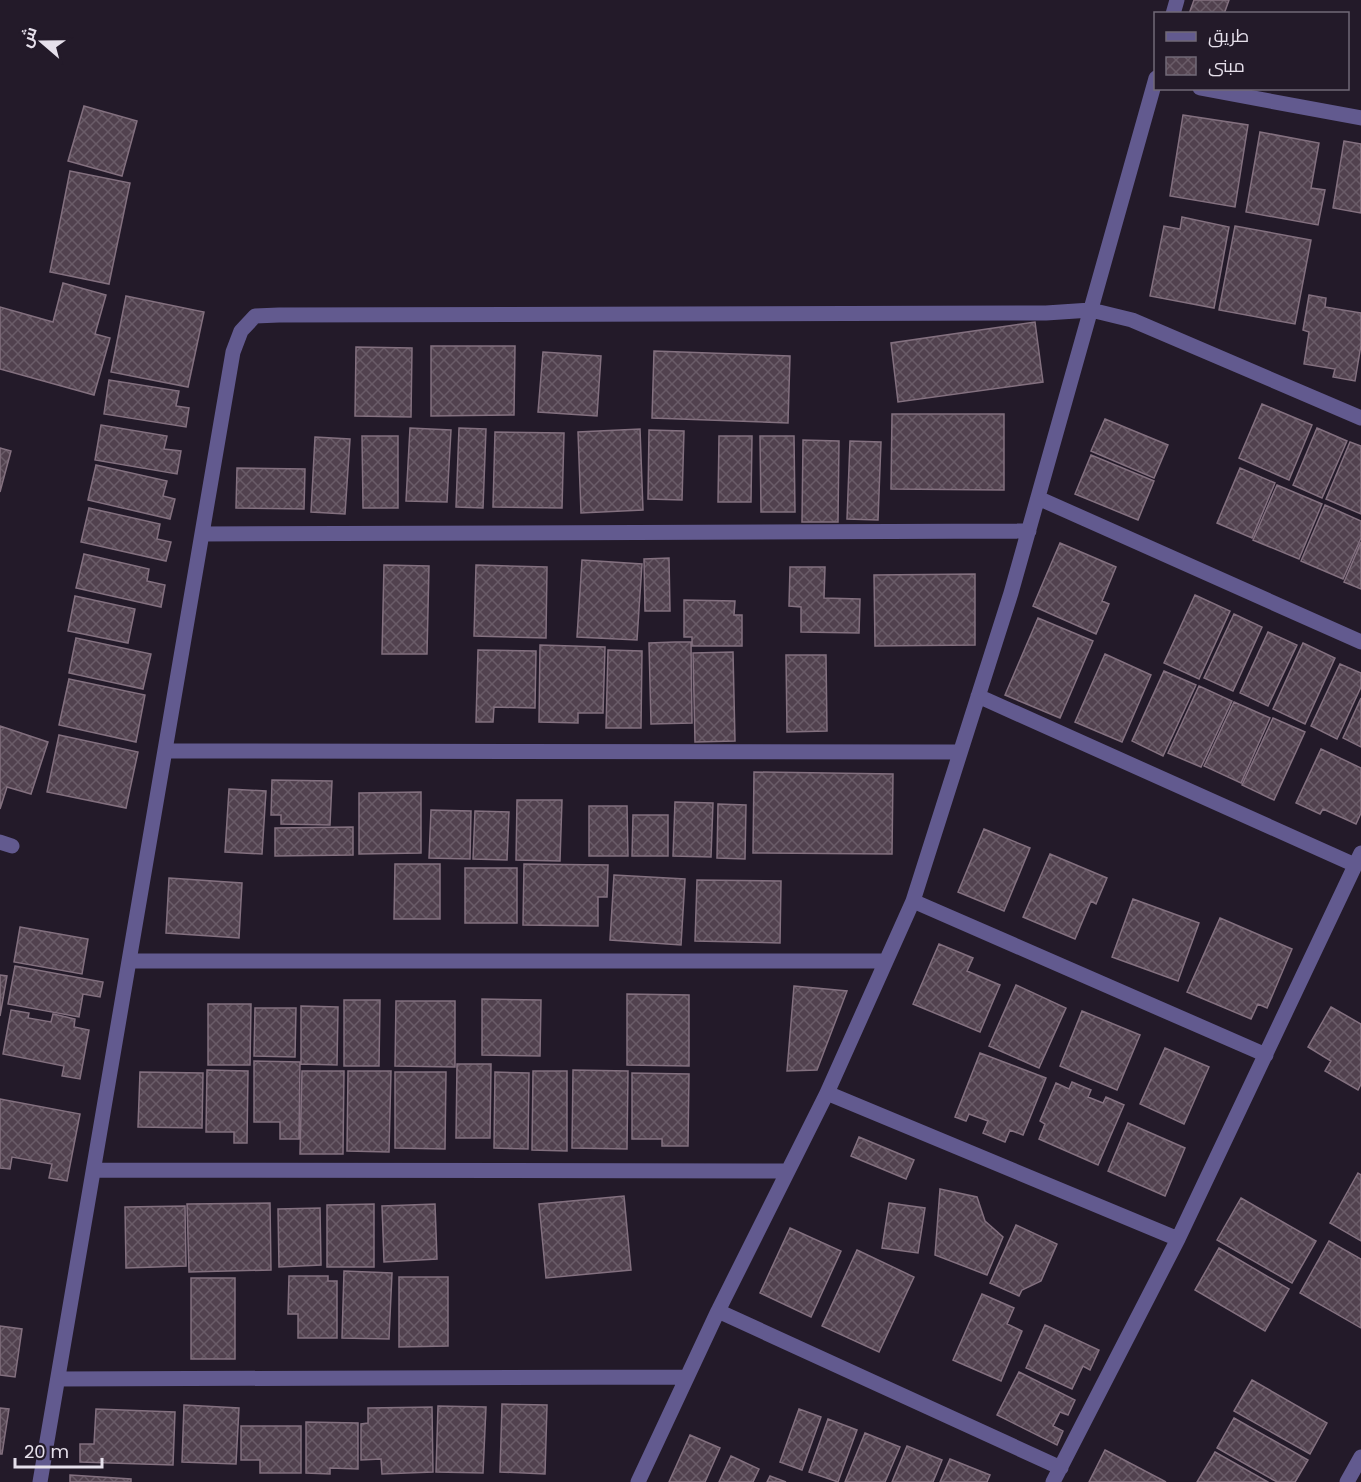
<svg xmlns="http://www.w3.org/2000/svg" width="1361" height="1482" font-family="Poppins,Cairo,sans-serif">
	<defs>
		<pattern id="building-cross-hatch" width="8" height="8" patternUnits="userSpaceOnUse" patternTransform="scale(1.5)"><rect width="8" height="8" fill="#51414e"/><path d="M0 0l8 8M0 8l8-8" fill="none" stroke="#6a5c68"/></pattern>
	</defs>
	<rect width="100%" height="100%" fill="#231a29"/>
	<path fill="url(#building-cross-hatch)" stroke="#83707f" stroke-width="1.5" d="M1194,0H1229L1224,14H1189Z
		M84,106L137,121L122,176L68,161Z
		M1183,115L1248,125L1235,207L1170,196Z
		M1260,132L1319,143L1311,188L1325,190L1318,225L1246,212Z
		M1344,141L1361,144V213L1333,208Z
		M70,171L130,183L109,284L50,272Z
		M1182,217L1229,227L1214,308L1150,296L1164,226L1180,229Z
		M1235,226L1311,240L1295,324L1219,310Z
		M63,283L106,295L95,334L110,338L94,395L0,369V307L53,322Z
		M1309,295L1326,298L1325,307L1361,313V345L1355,381L1333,377L1335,369L1304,364L1309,332L1303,330Z
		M126,296L204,312L188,387L111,372Z
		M1035,322L1043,382L898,402L891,343Z
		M431,346H515L514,415L431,416Z
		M356,347L412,348L411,417L355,416Z
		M654,351L790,356L788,423L652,418Z
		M543,352L601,356L597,416L538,412Z
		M109,380L179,391L176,406L189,408L186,427L104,414Z
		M1262,404L1312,425L1289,480L1239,458Z
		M892,414H1004V490L891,489Z
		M1105,419L1168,445L1154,478L1091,451Z
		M101,425L167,436L164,449L181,451L177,474L95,460Z
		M410,428L451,430L447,502L406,501Z
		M459,428L486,429L483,508L456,507Z
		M1317,428L1347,441L1322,498L1293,485Z
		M640,429L643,510L581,513L578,432Z
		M649,430L684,431L682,500L648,499Z
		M495,432L564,433L562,508L493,507Z
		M362,436H398V508H363Z
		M719,436H752L751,502H718Z
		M760,436H794L795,512H761Z
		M315,437L350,439L345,514L311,512Z
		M803,440L839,441L838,522H802Z
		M850,441L881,442L878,520L847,519Z
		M1350,442L1361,446V514L1326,499Z
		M0,448L11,451L0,492Z
		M1091,455L1154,481L1138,520L1075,494Z
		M96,465L167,481L163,496L175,499L170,519L88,500Z
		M237,468L305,469L304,509L236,508Z
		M1240,468L1275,483L1252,538L1217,523Z
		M1277,485L1322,504L1299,559L1253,540Z
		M1325,505L1361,521V538L1343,579L1301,561Z
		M89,508L160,524L157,539L171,542L166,561L81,542Z
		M1361,542V589L1344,582Z
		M1060,543L1116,567L1102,601L1109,604L1096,634L1033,606Z
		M84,554L149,569L147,581L165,585L161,607L76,588Z
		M669,558L670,611H645L644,559Z
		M582,560L642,564L637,640L577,637Z
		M384,565L429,566L427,654H382Z
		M476,565L547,567L546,638L474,636Z
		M790,567H825L824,598L860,599L859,633L801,632V607L789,606Z
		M975,574V645L875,646L874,575Z
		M1195,595L1230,611L1199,679L1164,663Z
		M75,596L135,609L128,643L68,631Z
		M684,600L735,601L734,615H742V646H692V637H684Z
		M1234,614L1262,627L1233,691L1204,678Z
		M1038,618L1093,641L1060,718L1005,695Z
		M1268,632L1297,645L1268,706L1240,693Z
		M76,638L151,654L143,689L69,673Z
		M675,642H691L692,723L651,724L649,643Z
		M1303,643L1335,658L1305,724L1273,709Z
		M540,645L605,647L603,713H578V723L539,722Z
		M478,650L536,651L535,708L494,707L493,722H476Z
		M608,650L642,651L641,728H606Z
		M733,652L735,741L695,742L693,653Z
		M1105,654L1151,675L1122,742L1075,722Z
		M786,655H826L827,731L787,732Z
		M1340,664L1361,673V687L1337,739L1311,726Z
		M1164,671L1196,685L1163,756L1132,741Z
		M69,679L145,695L136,742L59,725Z
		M1199,686L1232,701L1201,767L1168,753Z
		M1361,698V747L1343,738Z
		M1234,702L1270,718L1241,783L1204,766Z
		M1273,718L1305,732L1274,800L1242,785Z
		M0,726L48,742L31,794L7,787L0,809Z
		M59,735L138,752L126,808L47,792Z
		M1321,749L1361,768V813L1356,824L1323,809L1320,814L1296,803Z
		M754,772L893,774L892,854L753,853Z
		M272,780L332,781L330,825L281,824V815H271Z
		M229,789L266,791L262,854L225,852Z
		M421,792V853L359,854V793Z
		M517,800H562L560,861L516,860Z
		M675,802L713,803L711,857L673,856Z
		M718,804L746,805L745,859L717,858Z
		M589,806H627L628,856H589Z
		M431,810L471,811L470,859L429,858Z
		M475,811L509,812L507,860L473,859Z
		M633,815H668V856H632Z
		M353,827V855L275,856V828Z
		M984,829L1030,848L1004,911L958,892Z
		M1050,854L1107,878L1096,904L1091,901L1075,939L1023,917Z
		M395,864H440V919H394Z
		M524,864L608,865L607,897H598V926L523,925Z
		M465,868H517V923H465Z
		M614,875L685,879L681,945L610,940Z
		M169,878L242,883L239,938L166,933Z
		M697,880L781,881L780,943L695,941Z
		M1133,899L1199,923L1178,981L1112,957Z
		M1220,918L1292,949L1267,1008L1258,1004L1251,1019L1187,992Z
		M20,927L88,939L82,974L14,962Z
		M939,944L973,958L967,971L1000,985L980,1032L913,1004Z
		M15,966L103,982L100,997L83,994L79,1017L8,1004Z
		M0,975L7,976L0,1016Z
		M1016,985L1066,1008L1039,1068L989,1046Z
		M794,986L847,991L817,1070L787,1071Z
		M627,994L689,995V1066L627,1065Z
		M482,999L541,1000L540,1056L482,1055Z
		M344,1000H380L379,1066H344Z
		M396,1001H455V1067L395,1066Z
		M208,1004H251L250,1065H208Z
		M301,1006L338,1007L337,1065L301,1064Z
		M1331,1007L1361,1024V1084L1358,1090L1325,1071L1331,1061L1308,1047Z
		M255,1008H296L295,1057L254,1056Z
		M11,1010L29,1013L28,1018L51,1022L53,1014L75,1019L74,1027L89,1030L80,1079L62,1076L64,1066L3,1054Z
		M1082,1011L1140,1035L1117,1090L1060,1066Z
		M1165,1048L1209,1067L1184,1124L1140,1104Z
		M980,1053L1046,1078L1023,1135L1010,1130L1005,1142L983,1133L988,1121L969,1114L966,1121L955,1117Z
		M254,1061L300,1062L299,1139H280V1122H254Z
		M457,1064H491L490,1138H456Z
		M207,1070L248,1071L247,1143H234V1132H206Z
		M573,1070L628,1071L627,1149L572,1148Z
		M302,1071H344L343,1154H300Z
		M348,1071H391L389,1152L347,1151Z
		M533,1071H567V1151L532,1150Z
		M140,1072L203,1073L202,1128L138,1127Z
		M395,1072H446L445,1149L395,1148Z
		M495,1072L529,1073L528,1149L494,1148Z
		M632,1073L689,1074L688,1146H662V1139H632Z
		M1072,1082L1091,1090L1088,1097L1103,1103L1106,1097L1124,1105L1098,1165L1039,1139L1045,1124L1040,1121L1056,1083L1069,1089Z
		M0,1099L80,1114L67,1181L49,1178L52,1164L12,1157L10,1169L0,1168Z
		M1128,1123L1185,1148L1165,1196L1108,1171Z
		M859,1137L914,1160L906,1179L851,1156Z
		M1358,1173L1361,1175V1241L1330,1223Z
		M940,1189L977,1197L985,1221L1003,1237L987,1275L935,1255Z
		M624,1196L631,1270L546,1278L539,1204Z
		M1241,1198L1316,1241L1292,1283L1217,1240Z
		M270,1203L271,1270L189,1272L187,1204Z
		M889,1203L925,1208L918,1253L882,1248Z
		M374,1204V1267H327V1205Z
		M435,1204L437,1259L384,1262L382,1206Z
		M185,1206L186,1266L126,1268L125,1207Z
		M320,1208L321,1265L279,1267L278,1209Z
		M1016,1225L1057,1244L1041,1281L1022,1290L1019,1296L990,1283Z
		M790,1228L841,1251L811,1317L760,1293Z
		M1329,1241L1361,1259V1328L1300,1293Z
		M1219,1248L1289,1289L1265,1331L1195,1290Z
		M857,1250L914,1277L879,1352L822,1326Z
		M344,1271L392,1273L389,1339L342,1338Z
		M289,1276H328V1281H337V1338H298V1314H288Z
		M399,1277H448V1346L399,1347Z
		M191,1278H235V1359H191Z
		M982,1294L1014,1308L1007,1324L1022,1331L1001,1381L953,1360Z
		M1045,1325L1099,1350L1090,1370L1083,1366L1072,1389L1026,1368Z
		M0,1326L22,1329L15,1377L0,1375Z
		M1019,1372L1075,1400L1068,1415L1060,1412L1053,1426L1063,1431L1057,1445L997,1415Z
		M1252,1380L1327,1423L1310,1454L1234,1411Z
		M502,1404L547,1405L545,1474L500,1472Z
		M184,1405L239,1408L236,1464L182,1462Z
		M438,1406L486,1407L483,1473L436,1472Z
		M432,1407L433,1472L382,1474L381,1459L361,1460V1424L368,1423V1408Z
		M0,1408L9,1409L2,1454H0Z
		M96,1409L175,1412L173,1465L80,1462V1444H94Z
		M799,1409L821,1417L802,1470L780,1462Z
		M1234,1418L1308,1460L1295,1482H1277L1217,1448Z
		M828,1419L857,1430L838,1482L809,1472Z
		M306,1422L358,1423V1469L330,1468V1474L306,1473Z
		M241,1426H301V1473H260V1460H241Z
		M865,1433L900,1447L885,1482H845Z
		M690,1435L720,1448L705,1482H669Z
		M907,1446L942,1460L933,1482H892Z
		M1105,1450L1166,1482H1089Z
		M1215,1452L1268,1482H1197Z
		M731,1456L759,1469L753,1482H719Z
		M950,1459L990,1475L987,1482H940Z
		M70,1475L131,1479V1482H70Z
		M770,1476L786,1482H767Z"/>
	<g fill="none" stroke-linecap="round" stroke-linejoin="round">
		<path stroke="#625a8f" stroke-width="15" d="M1173,14L1177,0
			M1200,88L1361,118
			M1038,498L1361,642
			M202,534L1029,531
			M978,696L1355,865
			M165,751L960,752
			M0,842L12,846
			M913,901L1266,1055
			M130,961H886
			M827,1093L1178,1239
			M94,1170L787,1171
			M718,1311L1061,1468
			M58,1379L687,1377
			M40,1482L233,352L241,331L255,316L279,315L1046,313L1091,310L1132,320L1361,418
			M638,1482L718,1311L827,1093L913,901L1011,593L1156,78
			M1053,1482L1178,1239L1361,853
			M1347,1482L1361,1457"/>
	</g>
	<rect x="1154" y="12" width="195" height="78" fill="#231a29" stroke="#716977" stroke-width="1.5"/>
	<rect x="1166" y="32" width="30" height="9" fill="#625a8f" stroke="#716977" stroke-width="1.5"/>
	<text x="1208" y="42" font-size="18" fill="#e6e0eb">طريق</text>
	<rect x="1166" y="57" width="30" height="18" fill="url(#building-cross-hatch)" stroke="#716977" stroke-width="1.5"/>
	<text x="1208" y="72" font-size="18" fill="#e6e0eb">مبنى</text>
	<g transform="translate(42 42) rotate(290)" stroke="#231a29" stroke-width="4.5" paint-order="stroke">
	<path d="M0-4.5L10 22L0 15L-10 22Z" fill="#e6e0eb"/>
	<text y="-9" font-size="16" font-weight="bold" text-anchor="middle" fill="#e6e0eb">ش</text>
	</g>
	<path d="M15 1458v9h87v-9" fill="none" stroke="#e6e0eb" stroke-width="3"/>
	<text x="24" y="1458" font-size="18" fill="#e6e0eb" stroke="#231a29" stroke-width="4.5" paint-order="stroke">20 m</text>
</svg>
